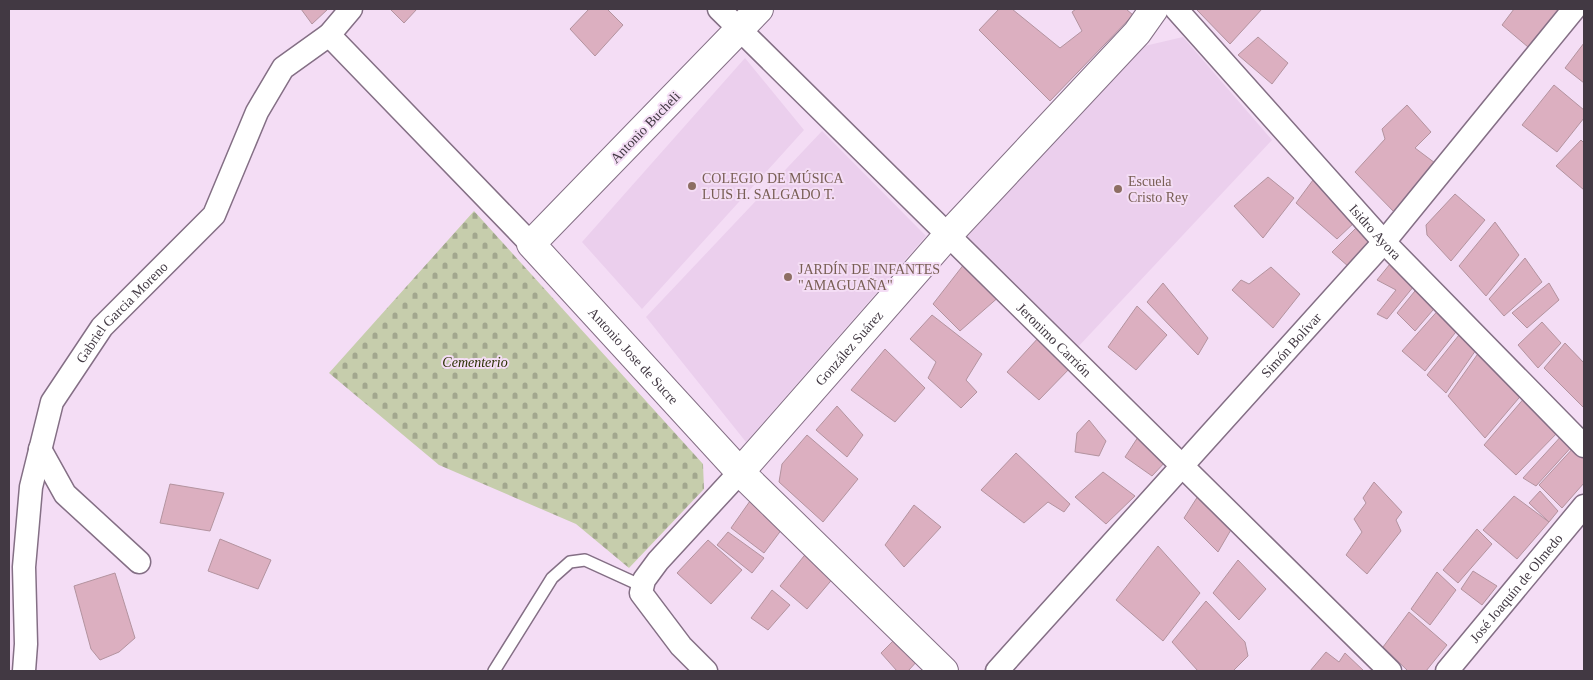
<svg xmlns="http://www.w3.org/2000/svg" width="1593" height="680" font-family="'Times New Roman',serif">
	<defs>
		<pattern id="cemetery-stones" width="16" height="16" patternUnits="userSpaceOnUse" patternTransform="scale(1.25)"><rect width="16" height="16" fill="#c6cdac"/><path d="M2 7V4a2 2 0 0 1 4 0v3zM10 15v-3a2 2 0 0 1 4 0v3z" fill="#a2a78e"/></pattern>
	</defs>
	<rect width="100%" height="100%" fill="#f4ddf5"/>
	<path fill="#ebcfed" d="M1183,37L1272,140L1077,348L966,238L1136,48Z
		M745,58L804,130L642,309L582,242Z
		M822,131L926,236L746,442L646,317Z"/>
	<path fill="url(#cemetery-stones)" d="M474,211L703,464L704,489L629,568L576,524L439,465L329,373Z"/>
	<path fill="#dcafc0" stroke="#b3939f" d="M301,9H328L312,24Z
		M390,9H417L404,23Z
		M589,9H607L623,25L595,56L570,29Z
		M999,9H1012L1060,48L1082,31L1072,12L1076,9H1126L1133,15L1050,101L979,30Z
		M1196,9H1262L1230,44Z
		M1514,9H1557L1560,11L1528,47L1502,25Z
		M1258,37L1288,63L1272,84L1238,55Z
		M1584,43V83L1565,68Z
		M1554,85L1584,110V118L1557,152L1522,125Z
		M1407,105L1431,132L1415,148L1443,169L1398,216L1355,172L1385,139L1382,129Z
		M1581,140L1584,143V190L1556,166Z
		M1316,176L1356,221L1337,239L1296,203Z
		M1268,177L1294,198L1263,238L1234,206Z
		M1455,194L1485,220L1451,261L1427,235L1426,225Z
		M1495,222L1519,255L1486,296L1459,266Z
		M1359,225L1374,240L1349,267L1332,252Z
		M1525,258L1542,282L1504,316L1489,299Z
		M968,259L1001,295L960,331L933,304Z
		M1390,264L1414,286L1387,319L1377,314L1396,290L1377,280Z
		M1271,267L1300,294L1273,328L1232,290L1241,280L1249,284Z
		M1163,283L1208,338L1198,355L1147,302Z
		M1549,283L1559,300L1527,328L1512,313Z
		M1419,286L1439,303L1415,331L1397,313Z
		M1137,306L1167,335L1136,370L1108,347Z
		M1441,307L1459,328L1425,371L1402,351Z
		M932,315L982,354L966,380L977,392L961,408L928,378L936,362L910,339Z
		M1542,322L1561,343L1538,368L1518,345Z
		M1463,330L1478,347L1446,393L1427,375Z
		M1040,336L1072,366L1039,400L1007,372Z
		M1565,343L1584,363V408L1544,368Z
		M1482,348L1524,392L1485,438L1448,396Z
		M885,349L925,388L895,422L851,390Z
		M1526,396L1561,429L1516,475L1484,445Z
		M837,406L863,435L847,457L816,430Z
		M1089,420L1106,441L1099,456L1075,452L1077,433Z
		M1564,433L1575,443L1536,486L1523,478Z
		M1140,434L1167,460L1152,476L1125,457Z
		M807,435L858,479L823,522L779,482L782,464Z
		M1576,445L1584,454V483L1562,508L1539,485Z
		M1016,453L1070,504L1064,512L1048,502L1024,523L981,490Z
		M1103,472L1135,496L1106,524L1075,497Z
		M1374,482L1402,512L1396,520L1401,531L1367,574L1346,555L1362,532L1354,519L1366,503L1363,498Z
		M170,484L224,493L210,531L160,523Z
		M1540,491L1558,511L1549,522L1529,503Z
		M1198,496L1232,528L1218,552L1184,518Z
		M1514,496L1549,522L1517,559L1483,530Z
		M758,499L782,529L764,553L731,528L750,501Z
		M914,505L941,527L904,567L885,545Z
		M1477,529L1492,544L1458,583L1443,570Z
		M728,532L764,558L752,573L717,545Z
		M220,539L271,560L258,589L208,571Z
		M708,540L742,570L711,604L677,573Z
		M1158,546L1200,593L1163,641L1116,600Z
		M808,551L835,576L807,609L780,586Z
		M1238,560L1266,589L1239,620L1213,593Z
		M1473,571L1497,586L1482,605L1461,589Z
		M1437,572L1456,590L1430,625L1411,609Z
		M115,573L135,638L119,652L100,660L91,649L74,586Z
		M772,590L790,605L768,630L751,618Z
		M1206,601L1245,642L1248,656L1233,671H1198L1172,642Z
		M1409,612L1447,645L1426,671H1408L1383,647Z
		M897,637L920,658L908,671H897L881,653Z
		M1326,652L1339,662L1345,653L1364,671H1310Z"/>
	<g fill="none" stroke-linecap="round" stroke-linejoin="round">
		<g stroke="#846f85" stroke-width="14">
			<path id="service" d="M494,671L552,578L570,562L585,560L642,586"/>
		</g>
		<g stroke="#846f85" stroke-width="25">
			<g id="minor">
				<path id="s1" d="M719,9L1390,671"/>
				<path id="s2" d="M1176,9L1384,242L1584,446"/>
				<path d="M329,35L531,244"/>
				<path d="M40,449L65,494L139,562"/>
				<path id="s3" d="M24,671L26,644L24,567L31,487L52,402L102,327L214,215L257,112L283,68L329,35L351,9"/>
				<path d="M706,671L681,646L641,593L644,580L658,561L740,472"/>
				<path id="s4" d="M997,671L1384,242L1574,9"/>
				<path id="s5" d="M1447,671L1584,506"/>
			</g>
		</g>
		<g stroke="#846f85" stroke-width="30">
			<g id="tertiary">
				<path id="s6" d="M759,9L531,244L740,472L944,671"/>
				<path id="s7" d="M740,472L948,235L1137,33L1154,9"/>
			</g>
		</g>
		<use href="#service" stroke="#fff" stroke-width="11"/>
		<use href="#minor" stroke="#fff" stroke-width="22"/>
		<use href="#tertiary" stroke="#fff" stroke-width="28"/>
	</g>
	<g fill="#8d6e63" stroke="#f4ddf5" stroke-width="2">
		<circle cx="692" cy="186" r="5"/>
		<circle cx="1118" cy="189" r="5"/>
		<circle cx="788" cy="277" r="5"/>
	</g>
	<g text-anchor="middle" stroke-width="4" stroke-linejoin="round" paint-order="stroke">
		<g font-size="14" fill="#423943" stroke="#f4ddf5">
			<text transform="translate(645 127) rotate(-46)" y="5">Antonio Bucheli</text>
			<text dy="5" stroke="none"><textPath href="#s2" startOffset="299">Isidro Ayora</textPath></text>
			<text dy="5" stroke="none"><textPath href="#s3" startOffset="386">Gabriel Garcia Moreno</textPath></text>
			<text dy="5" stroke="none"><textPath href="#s1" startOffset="471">Jeronimo Carrión</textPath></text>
			<text dy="5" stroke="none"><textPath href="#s4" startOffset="439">Simón Bolívar</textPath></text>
			<text dy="5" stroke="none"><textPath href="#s7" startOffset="165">González Suárez</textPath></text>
			<text dy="5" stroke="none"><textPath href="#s6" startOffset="479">Antonio Jose de Sucre</textPath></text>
			<text dy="5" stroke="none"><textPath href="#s5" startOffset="108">José Joaquín de Olmedo</textPath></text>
		</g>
		<g font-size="14" fill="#785e54" stroke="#f4ddf5" text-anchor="start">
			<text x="702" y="183">COLEGIO DE MÚSICA<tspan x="702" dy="16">LUIS H. SALGADO T.</tspan></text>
			<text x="1128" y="186">Escuela<tspan x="1128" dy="16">Cristo Rey</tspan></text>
			<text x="798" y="274">JARDÍN DE INFANTES<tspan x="798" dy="16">"AMAGUAÑA"</tspan></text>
		</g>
		<g font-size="14" font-style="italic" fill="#2a2f00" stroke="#f4ddf5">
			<text x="475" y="367">Cementerio</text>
		</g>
	</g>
	<rect width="1593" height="680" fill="none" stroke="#423943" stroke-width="20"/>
</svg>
